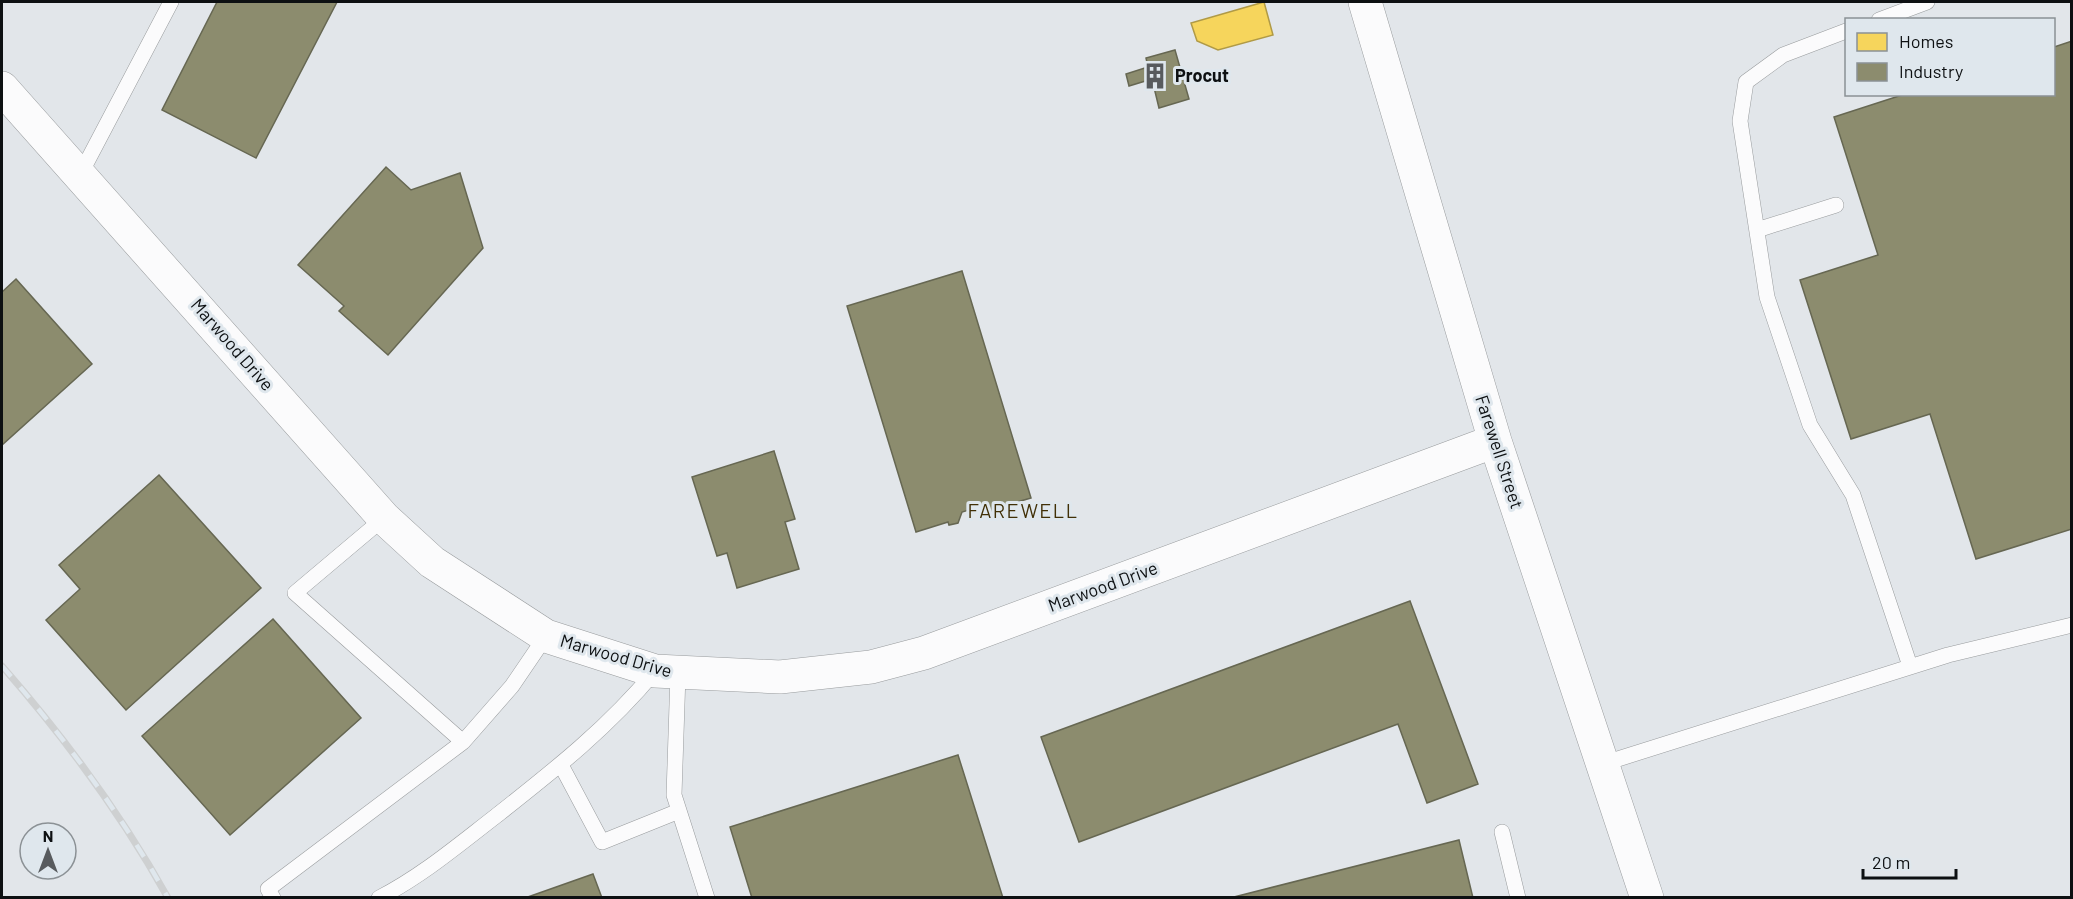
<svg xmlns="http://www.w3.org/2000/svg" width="2073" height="899" font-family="Barlow,sans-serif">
	<rect width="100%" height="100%" fill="#e2e6ea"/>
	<path fill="#f6d55c" stroke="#b09a46" stroke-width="1.5" d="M1264,2L1273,35L1218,50L1197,41L1191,23Z"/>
	<path fill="#8c8c6e" stroke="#666752" stroke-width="1.5" d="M217,2H337L256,158L162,110Z
		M2072,41V529L1976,559L1930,414L1851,439L1800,280L1878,255L1834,117L1905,94H2054V47Z
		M1175,50L1189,99L1159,108L1152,79L1129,86L1126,74L1148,67L1146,58Z
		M386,167L411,190L460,173L483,248L388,355L339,311L344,306L298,265Z
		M962,271L1031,498L1000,507V511L992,514L982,506L962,512L958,523L949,525L948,522L916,532L847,306Z
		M16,279L92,364L2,445V292Z
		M774,451L795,519L785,522L799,569L737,588L727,553L717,556L692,477Z
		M159,475L261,588L126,710L46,620L80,589L59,565Z
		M1410,601L1478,784L1427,803L1398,724L1079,842L1041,737Z
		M273,619L361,718L230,835L142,736Z
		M958,755L1003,898H752L730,827Z
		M1459,840L1473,898H1230Z
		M593,874L602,898H525Z"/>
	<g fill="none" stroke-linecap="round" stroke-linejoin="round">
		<g stroke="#989b9d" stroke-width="16">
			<path id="service" d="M1879,20L1927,2
				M1846,31L1783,55L1746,82L1740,121L1767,297L1810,425L1853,495L1910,666
				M80,175L171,2
				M1757,230L1836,205
				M384,518L295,593L463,742
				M678,674L674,795L707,898
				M1602,764L1948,655L2072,625
				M561,765L602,842L679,811
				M1502,832L1518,898
				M273,898L268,889L463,742L512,686L546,636
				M379,898C423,875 457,846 496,816C553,771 608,728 655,671"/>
		</g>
		<g stroke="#989b9d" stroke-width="34">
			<path id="tertiary" d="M1365,2L1495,441L1647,898
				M2,88L384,518L432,562L546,636L655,671L780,677L871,667L924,653L1495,441"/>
		</g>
		<use href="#service" stroke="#fbfbfc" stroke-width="15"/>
		<use href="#tertiary" stroke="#fbfbfc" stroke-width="33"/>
		<g stroke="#ced0d1" stroke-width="7">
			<path id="rail" d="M2,666C64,737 122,815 168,898"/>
		</g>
		<use href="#rail" stroke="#dfe7ed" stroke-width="4.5" stroke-dasharray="14" stroke-linecap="butt"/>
	</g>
	<defs>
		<g id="building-bare" transform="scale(2.07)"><path d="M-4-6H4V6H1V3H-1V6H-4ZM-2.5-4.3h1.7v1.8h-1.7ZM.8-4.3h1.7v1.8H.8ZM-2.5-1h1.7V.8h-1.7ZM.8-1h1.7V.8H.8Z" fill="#585b5e" stroke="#dfe7ed" stroke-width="2.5" paint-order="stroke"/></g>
	</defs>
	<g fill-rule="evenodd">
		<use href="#building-bare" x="1155" y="76"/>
	</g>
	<g text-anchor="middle" stroke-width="6" stroke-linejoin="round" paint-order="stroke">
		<g font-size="18" font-weight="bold" fill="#0d1012" stroke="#dfe7ed" text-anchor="start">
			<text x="1175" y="82">Procut</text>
		</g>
		<g font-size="18" fill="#0d1012" stroke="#dfe7ed">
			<text transform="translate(232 345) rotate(49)" y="6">Marwood Drive</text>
			<text transform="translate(1499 452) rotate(72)" y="6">Farewell Street</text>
			<text transform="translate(1103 587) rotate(-20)" y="6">Marwood Drive</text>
			<text transform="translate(616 656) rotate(16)" y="6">Marwood Drive</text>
		</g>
		<g font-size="20" letter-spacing="1.5" fill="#413007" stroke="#dfe7ed">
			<text x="1023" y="518">FAREWELL</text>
		</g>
	</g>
	<rect width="2073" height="899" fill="none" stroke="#0d1012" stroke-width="6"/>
	<rect x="1845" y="18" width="210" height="78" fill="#dfe7ed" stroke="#8b9195" stroke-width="1.5"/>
	<rect x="1857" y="33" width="30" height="18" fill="#f6d55c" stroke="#8b9195" stroke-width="1.5"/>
	<text x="1899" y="48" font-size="18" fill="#0d1012">Homes</text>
	<rect x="1857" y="63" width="30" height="18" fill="#8c8c6e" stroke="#8b9195" stroke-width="1.5"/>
	<text x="1899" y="78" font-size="18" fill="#0d1012">Industry</text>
	<g transform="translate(48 851)"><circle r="28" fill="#dfe7ed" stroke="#8b9195" stroke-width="1.5"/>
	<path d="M0-4.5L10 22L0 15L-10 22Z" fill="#585b5e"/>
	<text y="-9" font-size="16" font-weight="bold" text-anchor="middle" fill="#0d1012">N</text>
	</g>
	<path d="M1863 869v9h93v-9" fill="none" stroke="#0d1012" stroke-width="3"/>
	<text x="1872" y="869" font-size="18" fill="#0d1012" stroke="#dfe7ed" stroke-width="4.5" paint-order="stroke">20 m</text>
</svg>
